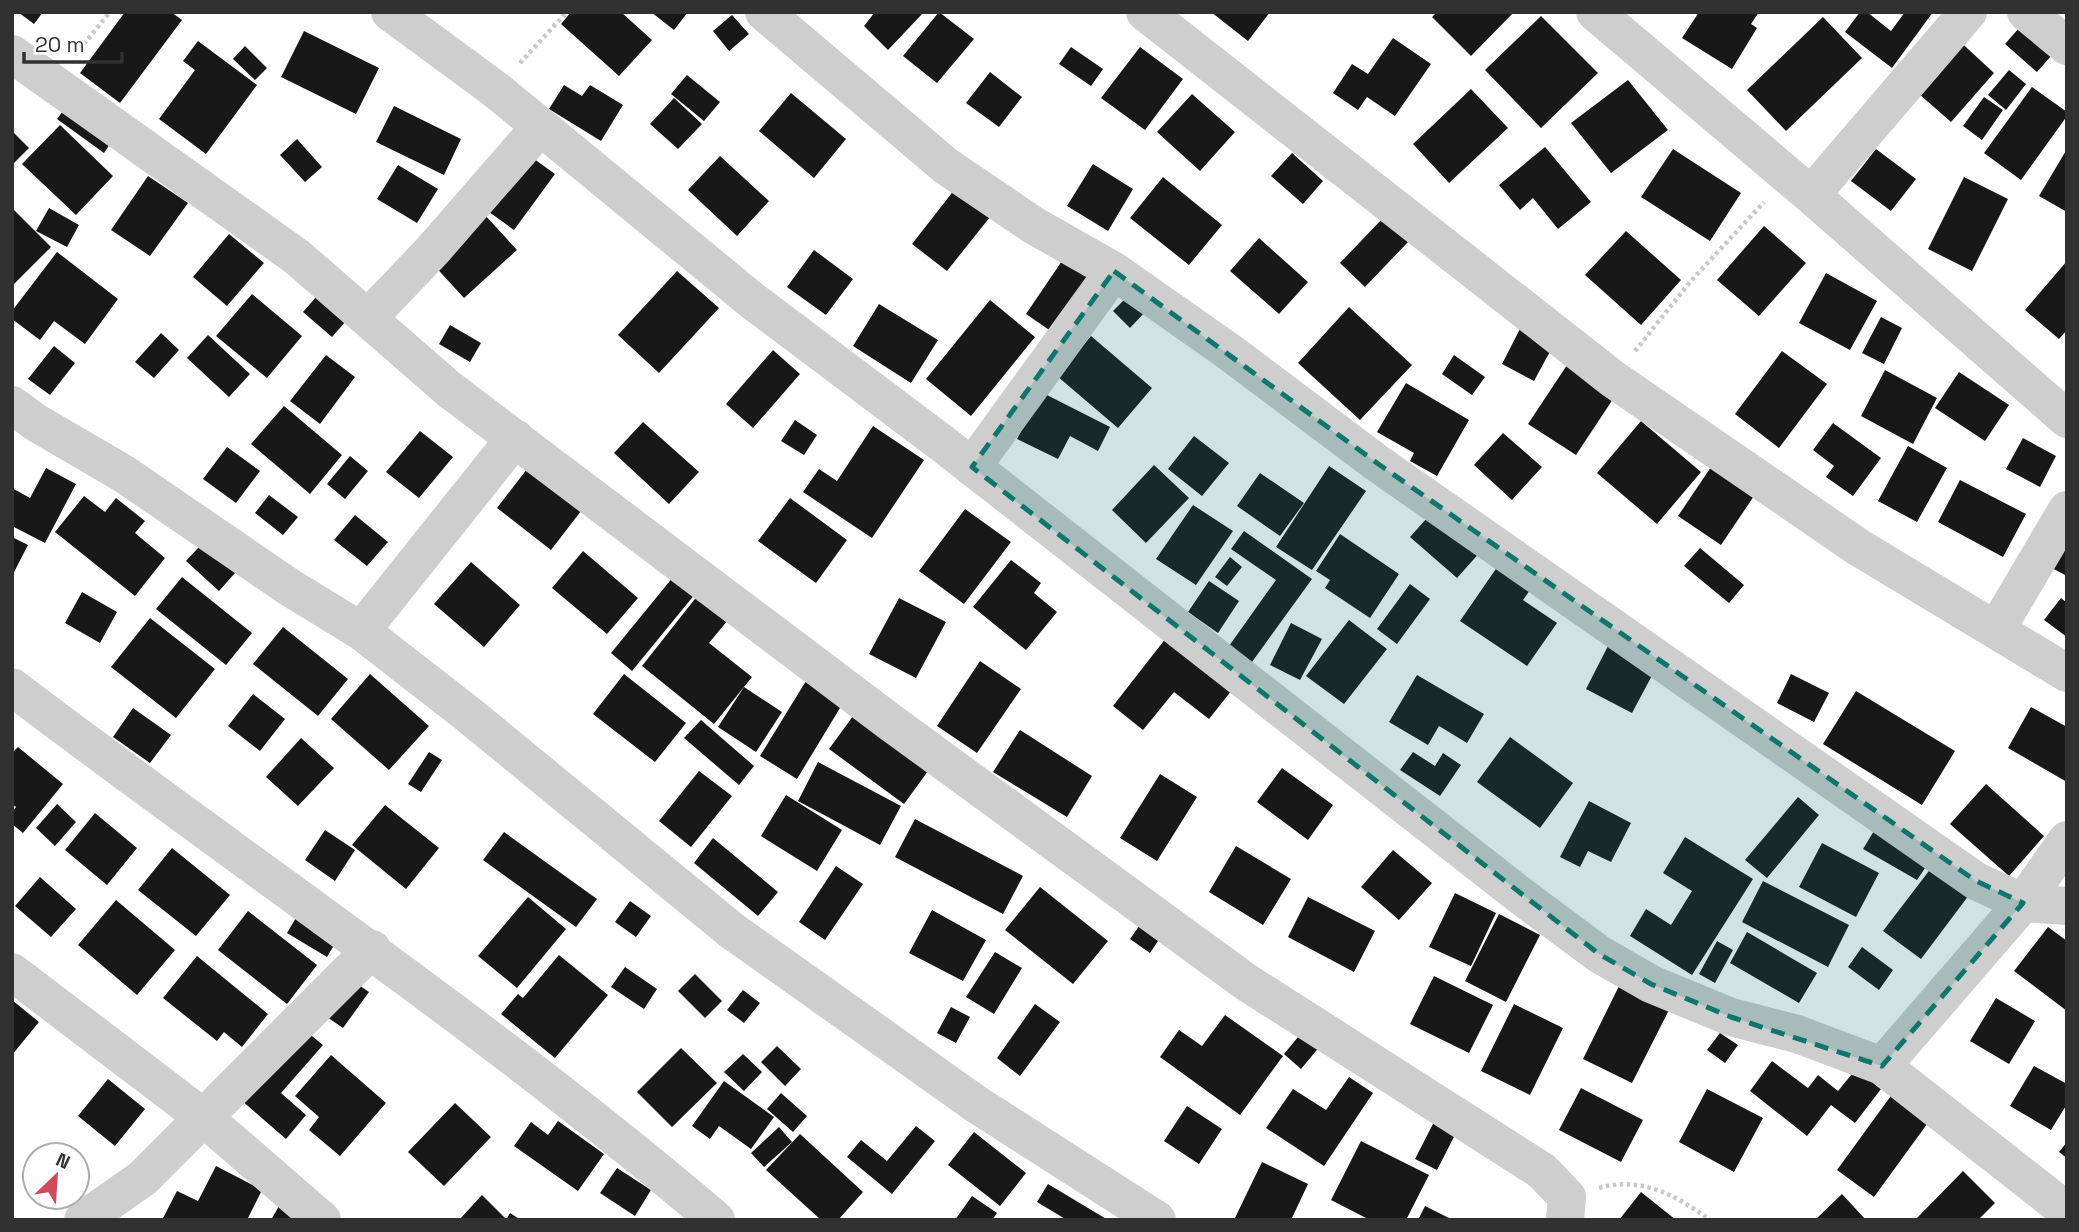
<svg xmlns="http://www.w3.org/2000/svg" width="2079" height="1232" font-family="'Space Grotesk',sans-serif">
	<rect width="100%" height="100%" fill="#fff"/>
	<path fill="#181818" d="M18,12H43L34,24Z
		M125,12H171L182,20L120,103L80,73Z
		M571,12H621L652,40L619,76L561,24Z
		M651,12H688L674,30Z
		M875,12H924L888,50L864,26Z
		M939,12L974,39L937,83L903,56Z
		M1211,12H1270L1248,41Z
		M1437,12H1514L1471,56L1432,17Z
		M1699,12H1759L1751,24L1757,28L1732,69L1682,38Z
		M1860,12H1867L1891,31L1905,12H1933L1892,68L1845,32Z
		M732,15L749,34L729,51L713,31Z
		M1541,16L1598,73L1541,128L1485,70Z
		M1823,17L1862,58L1786,131L1747,90Z
		M2026,20L2059,47L2037,72L2005,44Z
		M304,31L379,68L356,114L281,77Z
		M1954,36L1994,73L1951,122L1910,86Z
		M1393,38L1431,64L1395,116L1367,97L1358,110L1333,93L1352,64L1368,74Z
		M198,41L257,85L206,154L159,119L195,70L183,61Z
		M245,46L267,68L255,80L233,59Z
		M1071,47L1103,69L1091,86L1059,64Z
		M1140,47L1183,79L1145,130L1101,98Z
		M2009,70L2026,84L2006,110L1988,95Z
		M990,72L1022,97L999,127L966,103Z
		M687,75L720,102L704,121L671,94Z
		M1628,80L1668,130L1611,173L1571,123Z
		M564,85L582,96L590,85L623,105L601,141L549,109Z
		M2032,87L2067,112V116L2021,180L1984,153Z
		M1471,89L1508,128L1449,183L1413,144Z
		M791,93L846,139L814,178L759,131Z
		M1192,94L1235,132L1200,171L1157,132Z
		M1984,97L2003,110L1982,140L1963,126Z
		M674,98L702,124L678,149L650,124Z
		M72,99L118,132L104,153L57,119Z
		M394,106L461,139L444,175L376,142Z
		M60,125L113,176L76,215L22,164Z
		M12,131L29,148L12,165Z
		M297,139L322,167L305,182L280,155Z
		M512,143L555,174L514,230L471,199Z
		M1545,147L1591,202L1558,229L1533,198L1520,210L1499,185Z
		M1673,149L1741,193L1710,241L1641,197Z
		M1876,149L1916,179L1891,211L1851,181Z
		M2067,149V212L2039,196Z
		M1292,153L1323,181L1303,204L1271,176Z
		M720,156L769,201L737,236L688,190Z
		M1093,164L1133,189L1108,231L1067,206Z
		M398,165L438,189L417,223L377,199Z
		M148,176L188,203L150,256L111,230Z
		M1163,177L1222,225L1189,265L1130,218Z
		M1964,177L2008,199L1972,271L1928,249Z
		M955,189L990,217L947,271L912,244Z
		M12,208L51,247L12,286Z
		M49,208L79,225L67,247L36,231Z
		M484,214L517,250L464,298L431,262Z
		M1383,218L1409,241L1365,287L1340,263Z
		M1764,226L1806,263L1759,316L1717,280Z
		M1626,231L1681,280L1641,325L1585,275Z
		M229,234L264,263L227,306L193,277Z
		M1259,238L1308,282L1279,314L1230,271Z
		M814,250L853,279L826,315L787,287Z
		M57,252L118,299L85,344L54,321L40,340L12,319V311Z
		M1068,252L1107,278L1064,340L1026,314Z
		M2067,261V330L2059,339L2025,310Z
		M677,271L719,308L659,373L618,335Z
		M1826,273L1877,301L1850,350L1799,323Z
		M323,289L353,313L332,337L303,312Z
		M252,294L302,336L267,378L216,336Z
		M1129,295L1146,311L1130,328L1113,311Z
		M990,300L1035,337L971,416L926,379Z
		M879,304L938,340L911,383L853,346Z
		M1349,307L1412,365L1360,420L1298,363Z
		M1881,317L1902,328L1884,364L1862,353Z
		M450,325L481,343L470,362L439,344Z
		M1520,329L1553,346L1534,381L1502,364Z
		M161,333L179,350L154,378L135,362Z
		M208,335L250,374L229,397L187,358Z
		M1091,336L1152,388L1118,428L1057,376Z
		M54,346L75,363L50,395L28,379Z
		M773,350L800,374L753,428L726,404Z
		M1782,351L1827,384L1779,448L1735,414Z
		M326,355L355,377L320,424L290,401Z
		M1454,355L1485,377L1472,395L1442,374Z
		M1571,359L1619,390L1576,455L1528,424Z
		M1885,370L1937,398L1913,444L1861,416Z
		M1959,372L2009,405L1985,441L1935,408Z
		M1406,383L1469,420L1437,476L1410,461L1414,453L1377,432Z
		M1041,392L1110,427L1098,451L1070,436L1058,459L1017,439Z
		M284,406L342,455L310,494L251,444Z
		M795,420L817,435L804,455L781,441Z
		M1641,421L1701,472L1657,524L1597,473Z
		M643,422L699,472L669,504L614,453Z
		M1833,423L1881,458L1853,496L1826,477L1834,466L1813,450Z
		M873,426L924,460L872,538L803,492L819,469L837,481Z
		M420,431L453,457L419,498L386,472Z
		M1503,433L1542,467L1512,500L1474,465Z
		M1194,436L1229,463L1202,496L1168,469Z
		M2023,438L2056,456L2040,487L2006,469Z
		M1908,446L1947,468L1917,522L1878,501Z
		M227,447L260,471L236,503L203,479Z
		M350,456L368,471L345,499L327,484Z
		M1154,465L1189,498L1146,543L1112,510Z
		M1329,466L1366,491L1312,570L1276,547Z
		M1711,467L1754,496L1721,545L1678,516Z
		M46,468L76,484L45,543L12,526V488L30,498Z
		M527,469L581,511L551,550L497,508Z
		M1260,473L1304,503L1280,536L1237,506Z
		M1960,480L2026,514L2003,557L1938,522Z
		M269,495L298,517L283,535L255,513Z
		M84,496L105,512L116,498L145,521L135,533L165,558L135,596L55,532Z
		M790,498L847,540L816,583L758,541Z
		M1193,505L1233,531L1196,585L1156,559Z
		M965,509L1011,542L964,604L919,571Z
		M1435,509L1482,550L1457,578L1410,537Z
		M355,515L388,542L367,566L334,540Z
		M2067,530V576L2048,566Z
		M1244,531L1312,579L1252,662L1229,646L1276,580L1231,549Z
		M1340,534L1399,574L1370,618L1325,588L1330,580L1316,571Z
		M210,535L243,564L219,591L186,561Z
		M12,537L28,545L12,576Z
		M1700,548L1744,585L1729,603L1684,566Z
		M583,551L638,598L607,634L552,588Z
		M1230,557L1242,567L1227,586L1215,577Z
		M1011,560L1041,583L1034,593L1057,612L1026,650L973,607Z
		M471,562L520,605L484,647L434,604Z
		M1500,563L1533,586L1523,600L1557,623L1527,666L1460,621Z
		M678,571L700,588L632,671L611,653Z
		M182,577L252,633L226,665L156,609Z
		M1209,581L1239,601L1218,633L1188,612Z
		M1410,584L1430,599L1397,644L1377,629Z
		M82,592L117,612L100,643L65,623Z
		M698,595L728,620L709,643L752,677L714,724L642,666Z
		M899,598L946,622L916,678L869,654Z
		M2061,598L2067,603V637L2044,620Z
		M150,618L215,669L176,718L111,667Z
		M1349,620L1387,649L1344,704L1306,676Z
		M1291,623L1322,639L1300,680L1270,665Z
		M283,627L348,679L318,716L253,664Z
		M1166,638L1232,690L1209,719L1174,692L1143,730L1113,706Z
		M1609,644L1656,668L1632,713L1586,689Z
		M980,661L1021,689L977,753L937,726Z
		M370,674L429,726L389,770L331,719Z
		M624,674L686,723L655,762L593,714Z
		M1791,674L1829,693L1814,722L1777,703Z
		M1417,675L1484,714L1467,743L1439,726L1428,745L1389,722Z
		M806,681L843,703L797,779L760,756Z
		M744,687L782,712L756,752L718,727Z
		M1856,691L1955,751L1922,805L1823,744Z
		M253,694L285,719L260,751L228,726Z
		M2031,707L2067,727V782L2008,748Z
		M133,708L171,735L150,763L113,737Z
		M856,712L931,767L904,804L829,749Z
		M701,720L754,766L739,785L684,738Z
		M1020,730L1092,776L1067,817L993,772Z
		M1510,737L1573,783L1540,828L1477,782Z
		M301,738L334,768L298,806L266,777Z
		M18,747L63,784L23,833L12,824V812L16,807L12,804V753Z
		M429,752L442,760L421,792L408,784Z
		M1413,752L1435,766L1443,753L1461,765L1440,796L1400,770Z
		M818,762L901,806L880,845L798,801Z
		M1282,768L1333,805L1308,840L1257,802Z
		M699,771L732,796L691,847L659,821Z
		M1160,774L1197,797L1157,861L1120,838Z
		M1986,784L2044,836L2009,876L1950,824Z
		M786,795L842,830L817,871L761,836Z
		M1798,797L1819,815L1767,878L1745,860Z
		M1589,801L1631,823L1611,862L1588,851L1580,867L1560,857Z
		M57,804L76,822L55,846L36,828Z
		M385,805L439,848L406,889L352,845Z
		M95,813L137,848L107,885L65,850Z
		M915,819L1023,876L1003,914L895,857Z
		M1880,821L1933,856L1917,880L1863,849Z
		M325,830L355,850L335,881L305,860Z
		M504,832L597,899L576,927L483,860Z
		M1685,837L1753,879L1692,975L1630,936L1646,909L1671,925L1692,891L1663,873Z
		M713,838L778,892L758,916L694,863Z
		M1822,843L1879,873L1856,917L1799,887Z
		M1236,846L1291,879L1263,925L1209,892Z
		M172,848L230,895L196,936L138,890Z
		M1393,850L1432,883L1399,920L1361,887Z
		M836,866L863,884L825,940L799,922Z
		M1932,867L1969,895L1921,959L1883,931Z
		M40,877L76,909L51,937L15,906Z
		M1763,881L1849,925L1828,967L1742,922Z
		M1040,887L1108,941L1073,984L1005,930Z
		M1455,893L1496,913L1471,966L1429,947Z
		M528,897L566,929L517,988L478,956Z
		M1308,897L1375,931L1354,972L1288,937Z
		M116,900L175,950L137,995L78,945Z
		M630,901L651,916L636,937L615,922Z
		M932,910L986,940L963,981L909,953Z
		M248,911L317,965L287,1004L218,950Z
		M300,911L340,935L327,957L287,933Z
		M1499,914L1540,935L1506,1002L1465,981Z
		M1144,919L1164,932L1150,953L1130,939Z
		M2048,927L2067,941V1011L2014,971Z
		M1747,932L1817,973L1799,1003L1730,963Z
		M1717,941L1733,950L1715,983L1699,974Z
		M1862,947L1893,970L1879,990L1848,967Z
		M995,952L1022,968L994,1014L966,997Z
		M559,955L608,995L555,1058L501,1014L518,994L523,998Z
		M197,956L268,1014L242,1047L224,1032L217,1041L163,998Z
		M625,967L657,989L644,1009L611,987Z
		M695,974L722,1001L705,1018L678,991Z
		M1434,976L1493,1005L1469,1053L1410,1024Z
		M350,979L369,992L343,1028L324,1015Z
		M1619,986L1669,1010L1632,1083L1583,1059Z
		M743,990L760,1003L744,1023L727,1010Z
		M1996,998L2035,1021L2009,1064L1970,1041Z
		M12,1000L39,1022L12,1055Z
		M1035,1004L1060,1022L1020,1076L997,1058Z
		M1514,1004L1563,1028L1530,1095L1481,1071Z
		M951,1007L970,1017L956,1043L937,1033Z
		M1225,1015L1283,1056L1240,1115L1160,1057L1179,1030L1202,1046Z
		M302,1028L323,1045L281,1093L306,1115L286,1139L241,1100Z
		M1303,1031L1321,1045L1301,1069L1284,1054Z
		M1720,1033L1738,1045L1725,1063L1707,1050Z
		M777,1046L801,1069L785,1086L761,1062Z
		M681,1048L717,1083L672,1127L637,1092Z
		M743,1054L762,1072L744,1091L724,1072Z
		M331,1055L386,1103L340,1156L309,1130L319,1117L295,1096Z
		M1772,1061L1808,1088L1818,1075L1838,1091L1856,1069L1881,1089L1855,1123L1831,1105L1807,1136L1750,1091Z
		M2034,1066L2067,1084V1104L2051,1130L2010,1106Z
		M1349,1077L1373,1093L1324,1166L1266,1128L1293,1089L1326,1110Z
		M108,1079L145,1109L115,1146L78,1116Z
		M724,1081L774,1117L751,1149L719,1126L710,1139L692,1126Z
		M1581,1088L1643,1120L1621,1162L1559,1130Z
		M1707,1089L1763,1118L1734,1172L1679,1142Z
		M781,1093L807,1116L793,1132L767,1109Z
		M1893,1093L1930,1120L1874,1197L1837,1170Z
		M455,1103L491,1137L444,1186L408,1152Z
		M1187,1106L1222,1129L1199,1164L1164,1141Z
		M1435,1120L1457,1131L1437,1170L1415,1159Z
		M558,1121L604,1154L578,1191L514,1146L531,1122L548,1135Z
		M916,1126L935,1141L892,1194L847,1157L861,1140L887,1161Z
		M779,1127L792,1142L764,1167L751,1153Z
		M974,1132L1026,1173L1000,1206L948,1165Z
		M800,1134L863,1192L838,1220H821L766,1170Z
		M1361,1141L1429,1175L1406,1220H1370L1331,1200Z
		M2067,1142V1158L2059,1152Z
		M1262,1162L1308,1184L1291,1220H1234Z
		M216,1166L262,1190L247,1220H162L177,1191L198,1201Z
		M617,1168L651,1190L635,1216L600,1193Z
		M1963,1171L1995,1203L1978,1220H1915Z
		M1048,1184L1108,1220H1067L1037,1202Z
		M1641,1192L1676,1220H1619Z
		M1842,1194L1866,1220H1815Z
		M482,1195L505,1218L459,1220Z
		M972,1196L997,1213L992,1220H955Z
		M279,1206L301,1220H271Z
		M1425,1206L1453,1220H1418Z
		M510,1213L521,1220H506Z"/>
	<g fill="none" stroke-linecap="round" stroke-linejoin="round">
		<path stroke="#c8c8c8" stroke-width="4.5" stroke-dasharray="3.5 3.5" stroke-linecap="butt" d="M75,55L110,12
			M520,63L567,12
			M1635,351L1690,282L1764,202
			M1599,1188C1641,1176 1676,1195 1710,1220"/>
		<path stroke="#cecece" stroke-width="38" d="M390,12L496,90L754,302L943,444L1521,896L1599,954L1651,984L1731,1017L1797,1034L1882,1066L2067,1211
			M764,12L946,166L1033,225L1114,271L1228,351L1377,463L1976,881L2023,903L2067,906
			M1145,12L1613,379L1858,547L2067,673
			M1595,12L1811,195L2067,419
			M2026,12L2067,46
			M12,54L297,257L450,390L890,722L1246,982L1542,1171L1567,1197L1565,1220
			M1811,195L1968,12
			M369,317L432,251L540,127
			M12,405L35,422L124,474L289,587L361,631L469,715L731,930L976,1104L1157,1220
			M972,467L1114,271
			M1996,630L2067,510
			M361,631L515,438
			M12,687C246,865 492,1029 716,1220
			M12,972L204,1118L322,1220
			M1882,1066L2023,903L2067,840
			M83,1220L143,1178L372,949"/>
	</g>
	<path fill="#0f766e" fill-opacity="0.2" stroke="#0f766e" stroke-width="5" stroke-dasharray="14 9" stroke-linejoin="round" d="M1114,271L1377,463L1976,881L2023,903L1882,1066L1731,1017L1651,984L1599,954L972,467Z"/>
	<rect width="2079" height="1232" fill="none" stroke="#313131" stroke-width="28"/>
	<g transform="translate(56 1176) rotate(25)"><circle r="33" fill="#ffffff" stroke="#adadad" stroke-width="2"/>
	<path d="M0-5L12 26L0 18L-12 26Z" fill="#d14a5b"/>
	<text y="-10" font-size="19" font-weight="bold" text-anchor="middle" fill="#313131">N</text>
	</g>
	<path d="M24 52v10h98v-10" fill="none" stroke="#313131" stroke-width="3.5"/>
	<text x="35" y="52" font-size="21" fill="#313131" stroke="#ffffff" stroke-width="5" paint-order="stroke">20 m</text>
</svg>
